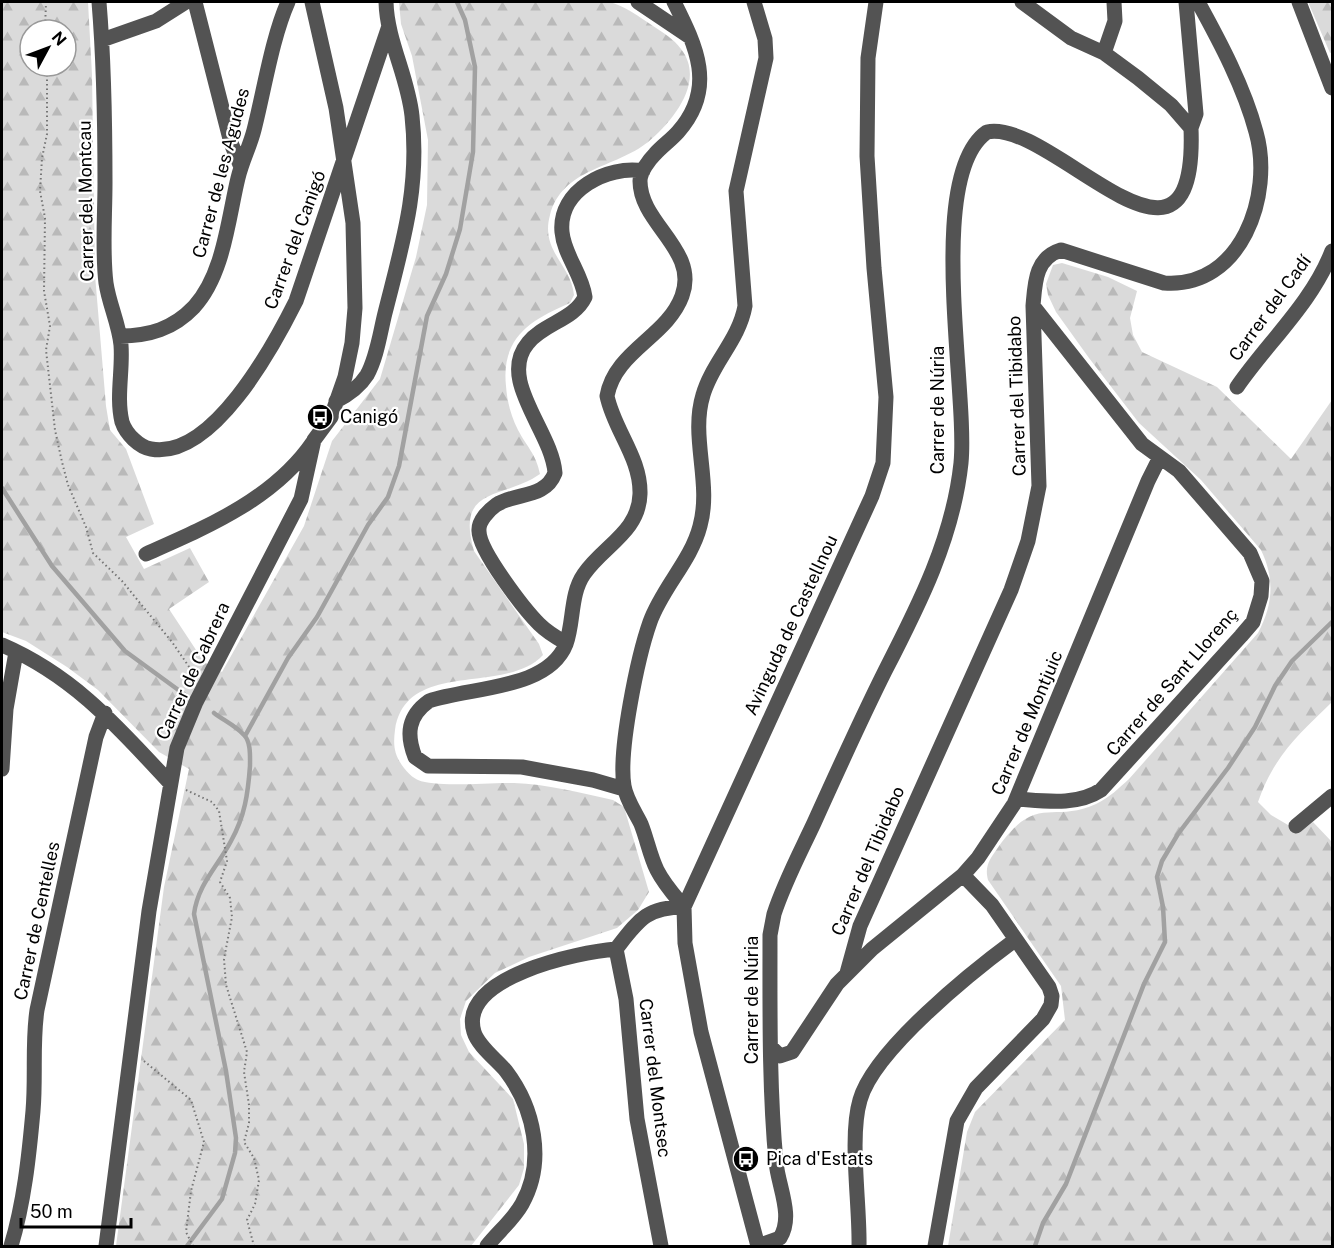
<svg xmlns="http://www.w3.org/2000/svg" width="1334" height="1248" font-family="'Public Sans',sans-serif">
	<defs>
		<pattern id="forest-firs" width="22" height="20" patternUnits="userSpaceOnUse" patternTransform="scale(1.5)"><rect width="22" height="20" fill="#dadada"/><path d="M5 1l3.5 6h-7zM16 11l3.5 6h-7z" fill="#b9b9b9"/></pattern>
	</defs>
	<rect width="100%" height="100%" fill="#fff"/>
	<path fill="url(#forest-firs)" fill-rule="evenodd" d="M2,2H88L92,75L95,275L106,406L110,430L126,449L154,524L126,537L144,569L190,548L209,582L169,609L204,662L222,672L304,526L332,441L380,379L416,257L427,205L428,140L412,56L401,24L399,2C449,2 500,2 550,2C568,2 591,0 609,2C623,5 640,17 653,26C662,32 674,39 681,49C706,81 673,121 648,142C616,168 562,168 550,215C540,251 571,264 574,295L570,303C530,320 501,338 506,386C507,401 511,416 518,430C527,447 536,454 540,474C503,500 455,485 474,551L539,644L543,655C505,696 406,658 395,730C393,745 394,755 404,768C407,772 413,778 418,780C437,788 490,782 514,783C546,784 581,793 613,800L624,807L649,892L638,910L617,928L529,957L495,973L466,1001L460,1019L461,1035L469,1052L513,1099L524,1144V1168L519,1185L471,1246H116L164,887L189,769L159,752L98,690L67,667L26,641L2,632ZM30,30H66V66H30Z
		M1308,2H1332V52L1330,53Z
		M1062,263L1108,277L1137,291L1130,318L1133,335L1142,352L1217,387L1291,459L1332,400V702C1298,735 1274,756 1258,802L1271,815L1300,832L1313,822L1332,842V1246H948L967,1132L975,1112L1065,1020L1061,986L988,880C984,865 991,858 999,846C1037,793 1052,824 1096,804C1109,798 1119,788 1129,779L1258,633C1273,605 1275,579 1261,550L1201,480L1139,423L1089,358L1056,312L1048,295L1046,284L1053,265Z"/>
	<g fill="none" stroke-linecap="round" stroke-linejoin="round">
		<path stroke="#a1a1a1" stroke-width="4.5" d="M2,488L52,566L125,651L188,697
			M245,736L288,658L317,617L368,525L388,497L399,466L427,316L446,274L460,229L473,152L475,67L465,20L457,2
			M187,1246L222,1199L235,1153L236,1138L226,1071L194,914C198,884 218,866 231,841C245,816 248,793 250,766C250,756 251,742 244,735C236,726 223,720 214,713
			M1035,1246L1043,1223L1066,1184L1144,984L1165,942L1163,907L1157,877L1162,861L1178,834L1228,768L1255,727L1275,686L1292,661L1332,622"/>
		<path stroke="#757575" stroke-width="2" stroke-dasharray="1.5 3" stroke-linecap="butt" d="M45,30L46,2
			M47,66V134L42,158L40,191L45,218L44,291L50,326L46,350L55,430L62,462L68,485L86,527L93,553L122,581L172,642L194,674
			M186,790L212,802L219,811L227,861L220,882L230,898L232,917L224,959L226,985L247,1052L244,1072L249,1105V1123L244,1142L254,1158L259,1180L255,1204L247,1220L254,1246
			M144,1061L191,1100L204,1142L191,1191L186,1232L193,1246"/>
		<path stroke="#535353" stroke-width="15" d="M99,2C104,62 105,123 105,183C105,216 102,251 106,283C109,304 119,324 121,345C123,370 116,397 122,422C126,434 139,447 151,449C212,460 273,347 296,301L388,29
			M195,2L231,143L241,167
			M638,2L690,37
			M1186,2L1196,114L1191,128
			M1299,2L1332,88
			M102,40L156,21L186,2
			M1104,53L1115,21L1114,2
			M120,336C149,336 173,329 194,307C224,274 228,219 238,178C242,161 250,146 254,130C264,91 272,38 288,2
			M1237,387C1268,342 1312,303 1332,251
			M336,401C348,395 360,386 367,375C377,357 380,333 385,313C402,245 420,189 412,116C408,77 387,41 386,2
			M146,554C207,527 274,499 313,442
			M566,643C557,638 547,632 539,624C525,610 479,551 479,531C478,521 489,510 496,505C516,492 545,499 555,473C552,431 497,380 528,343C544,323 574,320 585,297C582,274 564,255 562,232C558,190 608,165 643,171
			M2,645C74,676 118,727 170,783
			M2,769L6,709L16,652
			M624,789L593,780L522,767L428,766L415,757C406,734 408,716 429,701C470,687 548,690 566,644C574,622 570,594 584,574C603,546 639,532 640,494C641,458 614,430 607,396C615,351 667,337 682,296C699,250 640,224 640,181C640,172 649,160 655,154C662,146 671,140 678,132C717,88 696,46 674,2
			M1017,799C1045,801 1077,806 1101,790L1241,636L1253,622L1261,596L1262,581L1250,553L1179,471L1142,444L1033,306
			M1296,826L1332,796
			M684,907C674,895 664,884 657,870C650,856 647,839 641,824C635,812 626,799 624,786C618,751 638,656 650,622C662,588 691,561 700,526C712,483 690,437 703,395C712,363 739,340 745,306L736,191L766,58L765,39L754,2
			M616,949L626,999L637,1119L661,1246
			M847,973L860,926L1011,590L1028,541L1039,486L1033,306C1035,283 1035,258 1061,250L1164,283C1241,289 1274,195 1256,132C1244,87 1220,42 1198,2
			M772,1048L780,1056L792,1052L837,984L872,949L963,875L978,858L1014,804L1148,481L1159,459
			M11,1246C24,1203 29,1156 33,1111C36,1077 32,1043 37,1010L96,737L105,713
			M106,1246L149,911L177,748L196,702L301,499L314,440L331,417L345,377L352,343L355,308L353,223L336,108L312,2
			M487,1246C498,1232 513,1220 522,1204C546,1161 534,1108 506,1071C497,1060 478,1046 474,1032C457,977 579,952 616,949C638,921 646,907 684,907
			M758,1246L780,1238C794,1216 778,1186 776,1162C769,1087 770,1010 770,935L774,914C784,883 800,853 814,823C837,772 860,721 885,671C919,605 953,538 961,463C968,391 925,175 987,132C1052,118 1198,312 1191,128L1171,105L1138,78L1104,53L1071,38L1022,2
			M758,1246L701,1032L685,943L684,907L872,496L883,463L886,397L874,268L867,156L868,58L876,2
			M859,1246C860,1205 849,1137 860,1100C874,1050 973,971 1015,940
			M935,1246L957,1121L976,1088L1043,1019L1051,1005L1052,996L1049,987L992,905L963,875"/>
	</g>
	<defs>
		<g id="bus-disc" transform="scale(1.35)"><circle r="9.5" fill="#000" stroke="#fff"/><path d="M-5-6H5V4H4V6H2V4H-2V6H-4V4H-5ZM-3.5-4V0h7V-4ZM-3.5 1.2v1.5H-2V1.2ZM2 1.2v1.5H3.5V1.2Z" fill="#fff"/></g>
	</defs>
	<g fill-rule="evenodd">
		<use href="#bus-disc" x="320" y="417"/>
		<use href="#bus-disc" x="746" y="1159"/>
	</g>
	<g text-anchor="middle" stroke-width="4.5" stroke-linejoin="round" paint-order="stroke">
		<g font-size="18" fill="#000" stroke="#fff">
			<text transform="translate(221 173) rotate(-75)" y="6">Carrer de les Agudes</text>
			<text transform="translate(86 201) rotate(-91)" y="6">Carrer del Montcau</text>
			<text transform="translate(295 240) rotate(-70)" y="6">Carrer del Canigó</text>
			<text transform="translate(1270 308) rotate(-54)" y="6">Carrer del Cadí</text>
			<text transform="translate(1017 396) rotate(-92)" y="6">Carrer del Tibidabo</text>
			<text transform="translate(938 410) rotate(-90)" y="6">Carrer de Núria</text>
			<text transform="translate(791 625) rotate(-65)" y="6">Avinguda de Castellnou</text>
			<text transform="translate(193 671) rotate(-65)" y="6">Carrer de Cabrera</text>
			<text transform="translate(1172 682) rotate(-49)" y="6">Carrer de Sant Llorenç</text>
			<text transform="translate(1027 723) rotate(-67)" y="6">Carrer de Montjuic</text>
			<text transform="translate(868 861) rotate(-67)" y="6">Carrer del Tibidabo</text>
			<text transform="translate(37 921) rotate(-78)" y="6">Carrer de Centelles</text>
			<text transform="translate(752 1000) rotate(-90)" y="6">Carrer de Núria</text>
			<text transform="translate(655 1078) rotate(83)" y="6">Carrer del Montsec</text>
		</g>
		<g font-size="18" fill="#000" stroke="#fff" text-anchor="start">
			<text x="340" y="423">Canigó</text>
			<text x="766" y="1165">Pica d'Estats</text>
		</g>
	</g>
	<rect width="1334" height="1248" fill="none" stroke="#000000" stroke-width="6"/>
	<g transform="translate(48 48) rotate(49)"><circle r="28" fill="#ffffff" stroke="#999999" stroke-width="1.5"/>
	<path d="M0-4.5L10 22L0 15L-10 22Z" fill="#000000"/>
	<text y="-9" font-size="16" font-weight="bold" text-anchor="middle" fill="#000000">N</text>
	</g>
	<path d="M21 1218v9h110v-9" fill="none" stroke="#000000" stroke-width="3"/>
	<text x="30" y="1218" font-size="18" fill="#000000" stroke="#ffffff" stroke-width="4.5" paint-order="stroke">50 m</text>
</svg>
